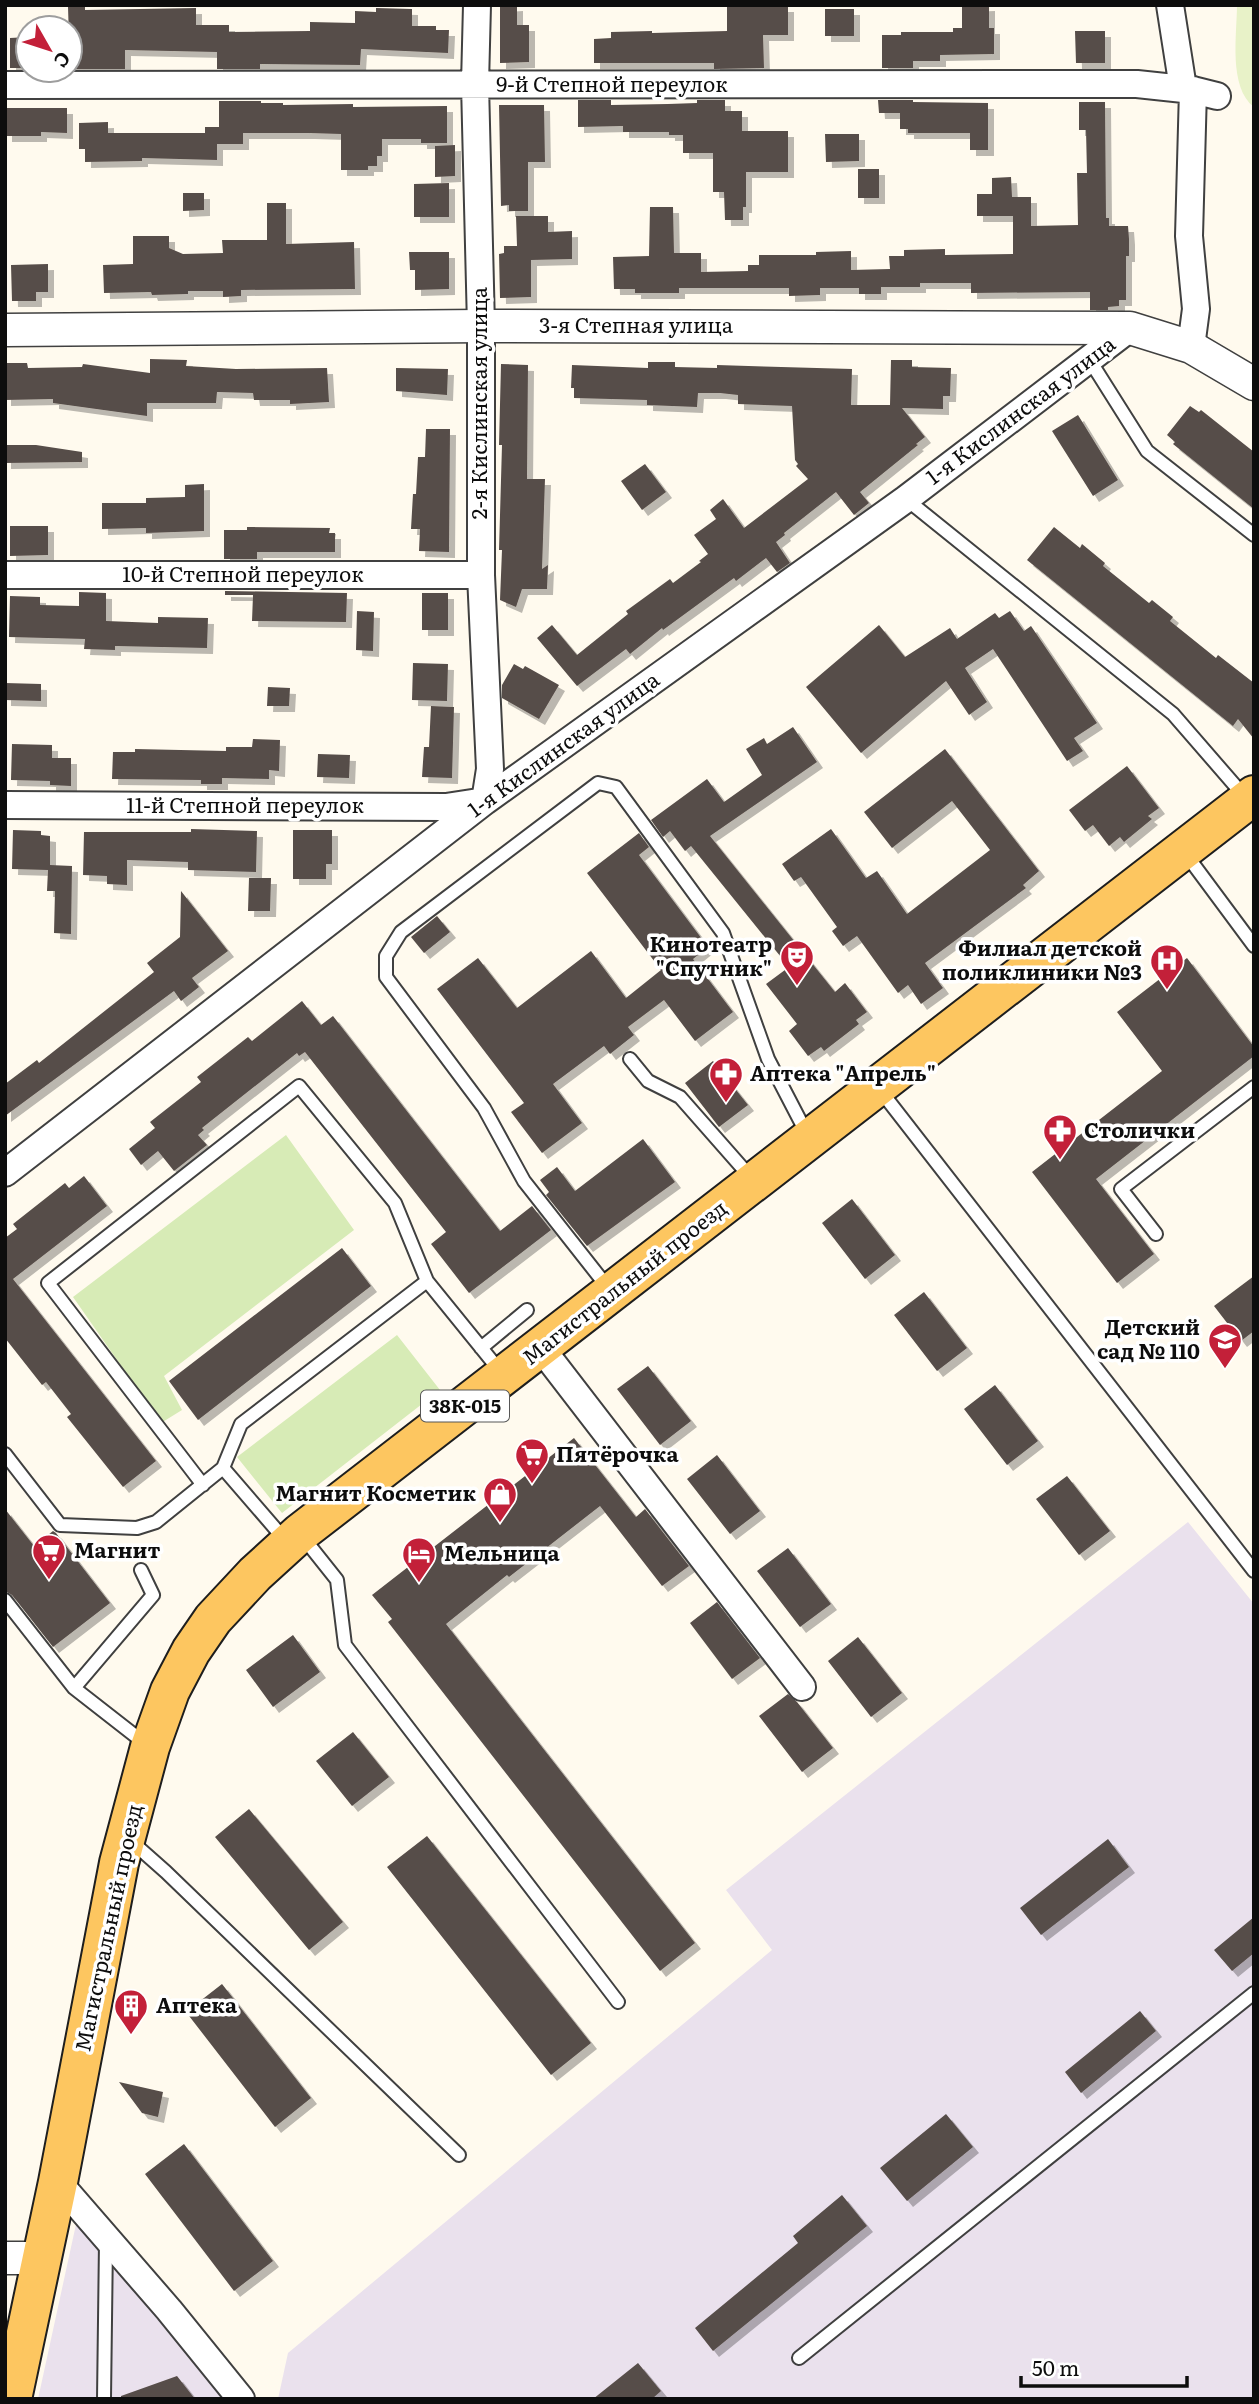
<svg xmlns="http://www.w3.org/2000/svg" width="1259" height="2404" font-family="Literata,serif">
	<defs>
		<filter id="shadow"><feDropShadow dx="6" dy="6" stdDeviation="0" flood-color="#0004"/></filter>
	</defs>
	<rect width="100%" height="100%" fill="#fffaee"/>
	<path fill="#eae1ed" d="M1188,1522L1254,1604V2399H278L288,2353L772,1950L726,1890Z
		M80,2206L241,2399H38Z"/>
	<path fill="#d7ebb6" d="M286,1135L354,1230L164,1376L182,1410L161,1423L73,1297Z
		M397,1335L440,1390L282,1513L237,1457Z"/>
	<path fill="#e8f2c8" d="M1237,5H1254V107C1228,87 1237,34 1237,5Z"/>
	<path fill="#574d49" filter="url(#shadow)" d="M517,5V25H529V62L500,63V6Z
		M989,5V28H994V54L940,55V61H913V68H882V35H901V32H953V28H962V6Z
		M727,6H788V35H763L764,68L714,69V63H594V39L611,38V32L652,31V33L727,31Z
		M68,7H85V10L196,8V25H229V32L310,31V22L355,23V11L376,12V8L412,9V26H436V30H449L448,53L361,49L360,65L260,64V69H217V52L125,50V69H70Z
		M825,9H854V36H825Z
		M1075,31H1105V63H1076Z
		M28,37V68H10V38Z
		M578,100H611V105L668,104L697,103V100H725V111H742V131H788V172H746V207H743V220H725L724,192H713V153H683V135H669V132H623V126L578,127Z
		M878,100H913V102L988,103V150H970V133H908V129H900V113H879Z
		M219,101H261V103H283V105L353,104V107L447,106V143H421V139H382V156H377V166H368V170H341V134L309,133H243V144H217V160L142,158V161L85,162V149H79V123L108,122V133H205V127H219Z
		M1079,102H1105L1106,218H1109V226H1128L1129,239V256H1126V300H1119V306L1108,307V310H1090V292L971,293V283H920V287H881V294H859V288H820V295L789,296V288H679V293H635V289H614L613,257L649,256L650,207H673L674,253H701V272L748,271V265H759V255H816V252L851,251V270L890,269L889,256H904V250L945,249V255L1013,254V216H977V194H992V178L1011,177L1012,197H1031V226L1078,225L1077,173H1087L1086,130H1079Z
		M499,105H544L545,162H528V211H509V205L501,206Z
		M6,108H67V133L41,132V136H6Z
		M825,134H859V161L826,162Z
		M455,145V176L435,177V146Z
		M858,169H879V198H858Z
		M449,183V217H414V184Z
		M183,193H204V210L183,211Z
		M267,203H286V244L354,242L355,289L241,290V296L223,297V291H188V294L152,295L151,292L104,293L103,265L133,264V236H169V248L183,254L223,253L222,240H267Z
		M516,216H548V232L572,231V259L531,260V297L500,298L499,254L504,253V246H517Z
		M409,252H449V289L415,290V270H410Z
		M48,264V292H36V301H12L11,265Z
		M150,359L187,360L186,366L236,369L327,368L329,402L290,404V400H254L253,393L217,392L216,403H147V416L53,403V399L5,400V363H27L28,368L82,367L83,364L150,373Z
		M891,360H912V367L951,368L950,396H943V409L902,408L925,437L916,444L918,445L860,492L869,503L854,515L836,492L784,533L785,535L776,542L790,563L777,572L766,558L736,581L734,578L663,630L662,628L630,654L626,649L577,686L537,638L552,625L577,655L628,614L626,611L670,579L673,583L701,562L699,561L708,554L694,535L716,519L710,510L723,499L744,528L808,479L796,466L798,464L795,460L792,406L738,404V395L720,393H698L697,407L647,405V400L574,398V388H571L572,365L648,368V362H675V367L717,368V365L852,369L851,405H890Z
		M501,364L528,365L527,479H545L542,569L548,565L547,589H522L516,607L500,600L502,550H499L502,445H499Z
		M396,368L448,369L447,395L396,391Z
		M1190,406L1199,412L1201,410L1254,452V509L1173,444L1175,442L1167,435Z
		M1078,415L1118,480L1093,496L1052,431Z
		M426,429H450L449,552L419,551L420,529H411L413,494H416L418,457H425Z
		M5,445H36L82,452V462L5,463Z
		M645,464L666,492L642,510L621,481Z
		M204,484V531L146,533V528L102,529V503H146V498L185,497V485Z
		M10,526H48V555L10,556Z
		M247,527L330,528L329,533H335V552H257V559H224V530H247Z
		M1054,527L1080,548L1082,544L1105,563L1103,566L1149,603L1152,600L1173,617L1170,621L1216,658L1218,655L1254,683V739L1238,719L1233,726L1027,560Z
		M225,591L347,593L346,622L252,621L253,595H225Z
		M79,592L106,593V621L158,623V617L208,618L207,648L115,646V650L84,649L85,639L9,637L10,596L40,597V605L79,606Z
		M422,593H448V630H422Z
		M357,611L374,612L373,651L356,650Z
		M1010,611L1024,631L1031,626L1097,723L1074,738L1083,751L1067,761L993,649L965,668L987,702L969,715L946,681L861,753L806,687L879,625L905,657L950,628L957,639L995,613L999,618Z
		M413,663L448,664L447,701L412,700Z
		M514,664L523,669L525,666L559,685L539,719L502,698V685Z
		M5,683L41,684V701L5,700Z
		M268,687L290,688L289,706H267Z
		M431,706L454,707L452,778L422,777L424,747H429Z
		M793,727L817,762L710,836L835,992L845,983L867,1012L856,1020L859,1024L824,1051L821,1047L808,1056L789,1031L797,1024L766,984L789,967L691,846L685,851L670,831L663,837L651,820L707,779L724,802L762,775L746,749L764,738L767,744Z
		M253,739L280,740L279,771L269,770V779L222,778V784H201V780L112,779L113,752H135V749L226,751V747H252Z
		M12,744L52,745V758H71V786L50,785V781L11,780Z
		M945,749L1039,871L1023,885L1026,888L925,963L943,988L921,1004L908,985L898,993L857,936L843,946L832,931L837,927L801,877L794,881L782,864L831,829L866,878L877,871L907,914L990,850L952,801L892,848L864,812Z
		M318,754L350,755L349,778L317,777Z
		M1127,766L1159,808L1148,816L1152,819L1124,842L1120,837L1109,846L1093,825L1085,831L1069,810Z
		M191,829L257,831L256,872L188,870V862L127,860V885L107,884V876L83,875L84,832H191Z
		M13,830L41,831V835L50,836V865L72,866L71,934L54,933L55,891H47L48,870L12,869Z
		M293,830H332V864H326V879H293Z
		M639,833L649,847L639,855L708,947L693,959L733,1012L695,1041L664,1000L628,1027L634,1035L610,1054L604,1046L553,1084L582,1123L542,1153L511,1112L524,1103L437,989L478,958L517,1008L591,951L626,998L661,970L587,873Z
		M249,878H271L270,911H248Z
		M181,891L228,951L192,978L199,987L181,1001L174,991L5,1116V1084L37,1060L39,1063L154,972L147,963L180,937Z
		M437,916L450,932L424,953L411,937Z
		M1187,958L1254,1047V1056L1096,1179L1154,1254L1117,1283L1032,1172L1162,1071L1117,1012Z
		M302,1001L321,1025L333,1016L500,1231L532,1206L551,1230L469,1293L431,1244L446,1232L305,1052L299,1056L297,1053L202,1128L204,1130L198,1135L207,1145L174,1171L158,1151L141,1165L129,1149L155,1128L150,1122L201,1082L197,1077L248,1037L252,1041Z
		M713,1061L748,1105L719,1127L685,1083Z
		M643,1139L675,1182L587,1246L546,1195L549,1192L540,1180L557,1167L575,1191Z
		M84,1176L107,1206L13,1279L156,1461L123,1487L67,1417L71,1414L46,1382L42,1385L5,1338V1238L17,1229L13,1224L65,1183L69,1188Z
		M852,1199L895,1255L865,1279L822,1223Z
		M342,1248L371,1286L198,1420L169,1381Z
		M1254,1276V1331L1241,1341L1214,1306Z
		M924,1292L967,1348L937,1371L894,1315Z
		M648,1366L691,1421L660,1445L617,1389Z
		M995,1385L1038,1441L1007,1465L964,1409Z
		M574,1438L636,1517L645,1509L689,1566L662,1586L600,1506L509,1577L507,1575L446,1624L695,1943L660,1971L388,1622L392,1619L372,1595Z
		M717,1455L760,1511L730,1534L687,1479Z
		M1067,1476L1110,1531L1079,1555L1036,1499Z
		M5,1509L34,1546L53,1531L56,1533L110,1603L53,1647L12,1595L5,1591Z
		M788,1548L831,1604L800,1627L757,1571Z
		M717,1602L760,1658L732,1679L690,1623Z
		M293,1635L320,1672L273,1707L246,1670Z
		M858,1637L902,1693L871,1717L828,1661Z
		M788,1694L797,1702L833,1748L802,1772L759,1716Z
		M353,1732L389,1777L352,1806L316,1761Z
		M249,1809L343,1922L309,1950L215,1837Z
		M427,1836L591,2043L551,2075L387,1867Z
		M1108,1839L1129,1867L1041,1935L1020,1908Z
		M1254,1917V1953L1232,1971L1214,1950Z
		M222,1984L311,2098L275,2127L186,2012Z
		M1140,2011L1156,2031L1081,2093L1065,2072Z
		M119,2082L163,2092L158,2117L142,2113Z
		M946,2114L973,2147L907,2201L880,2168Z
		M184,2144L273,2261L234,2291L145,2174Z
		M842,2195L867,2226L713,2351L695,2328L798,2243L793,2236Z
		M638,2363L661,2391L652,2399H593Z
		M177,2376L195,2399H121V2396Z"/>
	<g fill="none" stroke-linecap="round" stroke-linejoin="round">
		<g stroke="#404040" stroke-width="16">
			<path id="service" d="M1089,359L1147,451L1254,535
				M906,499L1173,714L1245,797
				M1185,853L1254,946
				M630,1059L648,1081L680,1097L753,1180
				M880,1090L1254,1571
				M1156,1234L1121,1189L1254,1087
				M609,1289L524,1181L484,1108L386,977V956L401,932L598,783L616,787L723,933L768,1059L807,1134
				M481,1348L527,1310
				M5,1454L60,1525L137,1528L156,1522L223,1468L286,1541
				M223,1468L241,1424L427,1281L500,1371
				M203,1485L48,1283L299,1086L395,1203L427,1281
				M302,1536L337,1580L345,1645L618,2002
				M5,1600L74,1688L147,1745
				M74,1688L153,1595L141,1570
				M131,1841L166,1872L459,2155
				M799,2358L1254,1993
				M104,2399L106,2242"/>
		</g>
		<g stroke="#404040" stroke-width="30">
			<path id="minor" d="M1170,5L1183,88
				M5,85L1137,84L1193,90L1217,96
				M1191,347L1196,309L1189,236L1193,90
				M5,575H481
				M5,805L446,807L485,801L490,769L481,575V326L475,84L477,5
				M5,1173L485,801L906,499L1130,328
				M541,1348L802,1687
				M58,2182L169,2310L241,2399"/>
		</g>
		<g stroke="#404040" stroke-width="35">
			<path id="tertiary" d="M5,330L481,326L1130,328L1191,347L1254,384
				M5,2258H42"/>
		</g>
		<g stroke="#1e1e1e" stroke-width="42">
			<path id="primary" d="M12,2399L58,2182L119,1863L150,1747L170,1691L191,1651L213,1619L255,1574L300,1533L1254,795"/>
		</g>
		<use href="#service" stroke="#fff" stroke-width="12"/>
		<use href="#minor" stroke="#fff" stroke-width="26"/>
		<use href="#tertiary" stroke="#fff" stroke-width="32"/>
		<use href="#primary" stroke="#fdc660" stroke-width="38"/>
	</g>
	<defs>
		<g id="theatre-pin" transform="scale(1.75)"><path d="M0 17L-7.5 6A9.5 9.5 0 1 1 7.5 6Z" fill="#c32039" stroke="#fff"/><path d="M-5-5.5Q0-4 5-5.5V0Q5 5 0 6Q-5 5-5 0ZM-3.3-2.5H-1v1.5H-3.3ZM1-2.5H3.3v1.5H1ZM-2.8 1Q0 5.5 2.8 1Z" fill="#fff"/></g>
		<g id="hospital-pin" transform="scale(1.75)"><path d="M0 17L-7.5 6A9.5 9.5 0 1 1 7.5 6Z" fill="#c32039" stroke="#fff"/><path d="M-5-5h3v3.5h4V-5h3V5h-3V1.5h-4V5h-3Z" fill="#fff"/></g>
		<g id="pharmacy-pin" transform="scale(1.75)"><path d="M0 17L-7.5 6A9.5 9.5 0 1 1 7.5 6Z" fill="#c32039" stroke="#fff"/><path d="M-2-6h4v4h4v4h-4v4h-4v-4h-4v-4h4Z" fill="#fff"/></g>
		<g id="school-pin" transform="scale(1.75)"><path d="M0 17L-7.5 6A9.5 9.5 0 1 1 7.5 6Z" fill="#c32039" stroke="#fff"/><path d="M0-5L7-2L0 1L-7-2ZM-4 1L0 2.5L4 1V4Q0 6-4 4Z" fill="#fff"/></g>
		<g id="supermarket-pin" transform="scale(1.75)"><path d="M0 17L-7.5 6A9.5 9.5 0 1 1 7.5 6Z" fill="#c32039" stroke="#fff"/><path d="M-6-5.5h2.5l.6 2H6L4.5 2H-2.5L-4.4-4H-6ZM-1.5 3.2a1.3 1.3 0 1 0 .1 0ZM3 3.2a1.3 1.3 0 1 0 .1 0Z" fill="#fff"/></g>
		<g id="shop-pin" transform="scale(1.75)"><path d="M0 17L-7.5 6A9.5 9.5 0 1 1 7.5 6Z" fill="#c32039" stroke="#fff"/><path d="M-5-2.5h2.3a2.7 3.5 0 0 1 5.4 0H5L5.5 6h-11ZM-1.5-2.5h3a1.5 2.3 0 0 0-3 0Z" fill="#fff"/></g>
		<g id="hotel-pin" transform="scale(1.75)"><path d="M0 17L-7.5 6A9.5 9.5 0 1 1 7.5 6Z" fill="#c32039" stroke="#fff"/><path d="M-6-4.5h1.5V1H6V5H4.5V3h-9V5H-6ZM-4 0a1.8 1.8 0 1 1 3.6 0ZM.5 0V-2.5h3Q6-2.5 6 0Z" fill="#fff"/></g>
		<g id="building-pin" transform="scale(1.75)"><path d="M0 17L-7.5 6A9.5 9.5 0 1 1 7.5 6Z" fill="#c32039" stroke="#fff"/><path d="M-4-6H4V6H1V3H-1V6H-4ZM-2.5-4.3h1.7v1.8h-1.7ZM.8-4.3h1.7v1.8H.8ZM-2.5-1h1.7V.8h-1.7ZM.8-1h1.7V.8H.8Z" fill="#fff"/></g>
	</defs>
	<g fill-rule="evenodd">
		<use href="#theatre-pin" x="797" y="957"/>
		<use href="#hospital-pin" x="1167" y="961"/>
		<use href="#pharmacy-pin" x="726" y="1074"/>
		<use href="#pharmacy-pin" x="1060" y="1131"/>
		<use href="#school-pin" x="1225" y="1340"/>
		<use href="#supermarket-pin" x="532" y="1455"/>
		<use href="#shop-pin" x="500" y="1494"/>
		<use href="#supermarket-pin" x="49" y="1551"/>
		<use href="#hotel-pin" x="419" y="1554"/>
		<use href="#building-pin" x="131" y="2006"/>
	</g>
	<g text-anchor="middle" stroke-width="7" stroke-linejoin="round" paint-order="stroke">
		<rect fill="#fff" stroke="#565656" stroke-width="2" x="421" y="1390.5" width="88" height="31" rx="5"/>
		<g font-size="19" font-weight="bold" fill="#0d0d0d">
			<text x="465" y="1413">38К-015</text>
		</g>
		<g font-size="21" fill="#0d0d0d" stroke="#fff">
			<text x="612" y="92">9-й Степной переулок</text>
			<text x="636" y="333">3-я Степная улица</text>
			<text transform="translate(480 403) rotate(-90)" y="7">2-я Кислинская улица</text>
			<text transform="translate(1021 411) rotate(-37)" y="7">1-я Кислинская улица</text>
			<text x="243" y="582">10-й Степной переулок</text>
			<text transform="translate(564 745) rotate(-36)" y="7">1-я Кислинская улица</text>
			<text x="245" y="813">11-й Степной переулок</text>
			<text transform="translate(625 1283) rotate(-38)" y="7">Магистральный проезд</text>
			<text transform="translate(109 1928) rotate(-78)" y="7">Магистральный проезд</text>
		</g>
		<g font-size="21" font-weight="bold" fill="#0d0d0d" stroke="#fff" text-anchor="start">
			<text x="772" y="952" text-anchor="end">Кинотеатр<tspan x="772" dy="24">"Спутник"</tspan></text>
			<text x="1142" y="956" text-anchor="end">Филиал детской<tspan x="1142" dy="24">поликлиники №3</tspan></text>
			<text x="750" y="1081">Аптека "Апрель"</text>
			<text x="1084" y="1138">Столички</text>
			<text x="1200" y="1335" text-anchor="end">Детский<tspan x="1200" dy="24">сад № 110</tspan></text>
			<text x="556" y="1462">Пятёрочка</text>
			<text x="476" y="1501" text-anchor="end">Магнит Косметик</text>
			<text x="74" y="1558">Магнит</text>
			<text x="444" y="1561">Мельница</text>
			<text x="156" y="2013">Аптека</text>
		</g>
	</g>
	<rect width="1259" height="2404" fill="none" stroke="#0d0d0d" stroke-width="14"/>
	<g transform="translate(49 49) rotate(129)"><circle r="33" fill="#ffffff" stroke="#9e9e9e" stroke-width="2"/>
	<path d="M0-5L12 26L0 18L-12 26Z" fill="#c32039"/>
	<text y="-10" font-size="19" font-weight="bold" text-anchor="middle" fill="#0d0d0d">С</text>
	</g>
	<path d="M1021 2376v10h166v-10" fill="none" stroke="#0d0d0d" stroke-width="3.5"/>
	<text x="1032" y="2376" font-size="21" fill="#0d0d0d" stroke="#ffffff" stroke-width="5" paint-order="stroke">50 m</text>
</svg>
